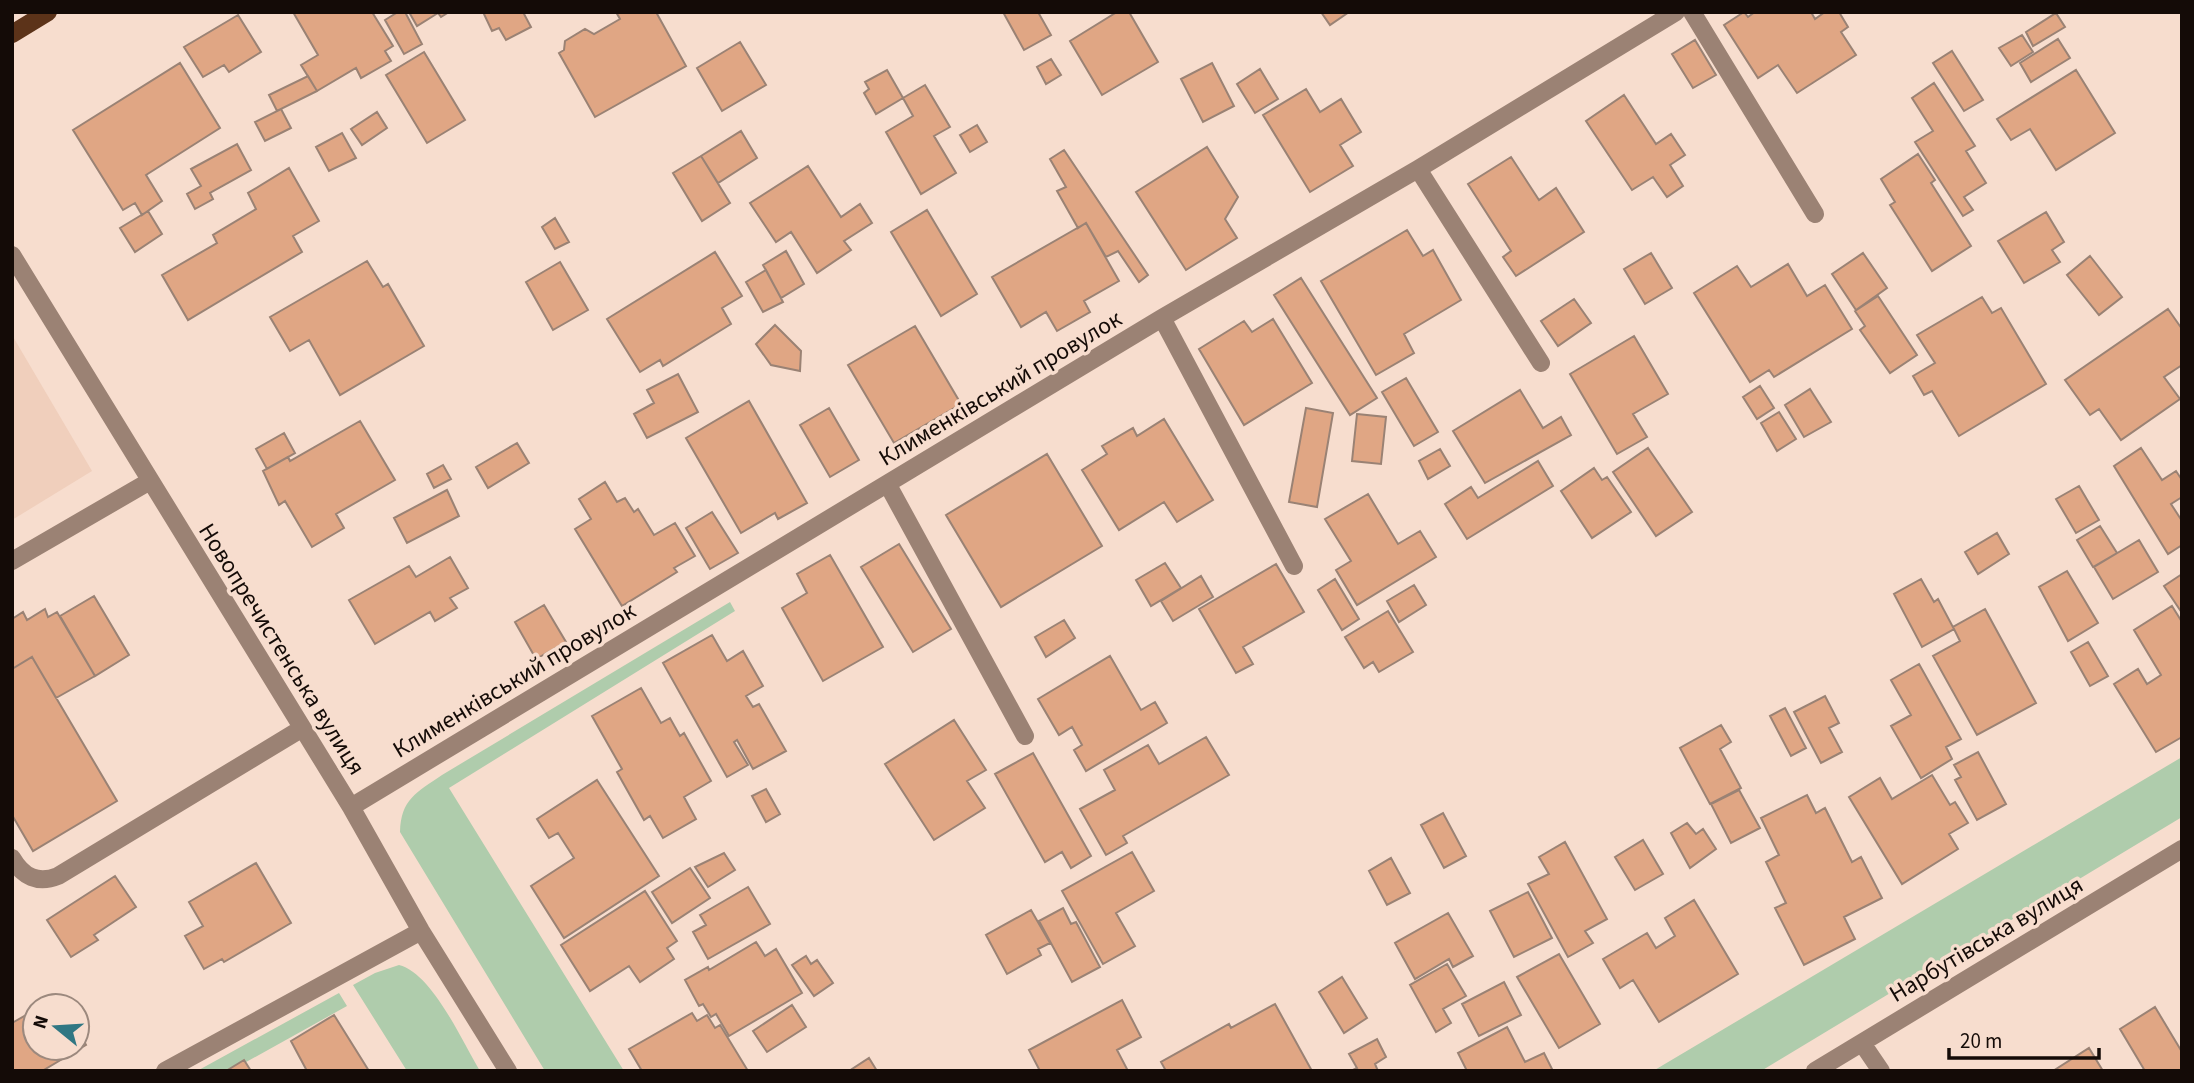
<svg xmlns="http://www.w3.org/2000/svg" width="2194" height="1083" font-family="'Source Sans 3',sans-serif">
	<rect width="100%" height="100%" fill="#f7ddce"/>
	<path fill="#f0cfbc" d="M12,335L92,471L12,520Z"/>
	<path fill="#afccac" d="M730,602L735,611L449,788L624,1071H545L400,832C401,799 416,793 442,775Z
		M2182,757V817L1761,1071H1653Z
		M399,965C432,973 462,1041 480,1071H407L353,985L375,973Z
		M339,993L347,1006L230,1071H197Z"/>
	<path fill="#e0a684" stroke="#9a8274" stroke-width="2" d="M293,12H372L393,46L385,51L391,61L361,78L356,68L317,91L301,65L318,55Z
		M398,12H405L422,44L404,54L385,20Z
		M409,12H449L441,17L438,13L417,26Z
		M483,12H523L531,27L506,40L499,28L492,31Z
		M656,12L686,66L595,117L559,53L564,50L565,41L585,29L594,34L620,19L616,12Z
		M1003,12H1038L1051,35L1024,50Z
		M1117,12H1129L1158,62L1102,95L1070,41Z
		M1321,12H1349L1330,25Z
		M1744,12L1748,17L1755,12H1811L1815,19L1825,12H1839L1848,27L1841,32L1856,55L1797,93L1778,65L1758,78L1724,25Z
		M2056,13L2065,27L2033,46L2026,32Z
		M238,15L261,52L229,72L224,65L203,77L184,47Z
		M2022,35L2033,52L2011,66L1999,48Z
		M2058,39L2070,58L2031,82L2020,63Z
		M1695,40L1716,75L1693,88L1672,54Z
		M740,42L766,85L722,111L697,68Z
		M1952,51L1983,100L1964,111L1933,63Z
		M424,52L465,120L427,143L386,75Z
		M1051,59L1061,75L1046,84L1037,67Z
		M180,63L220,128L146,175L162,201L142,215L135,203L123,210L73,130Z
		M1212,63L1234,106L1203,122L1181,79Z
		M1260,69L1278,99L1255,113L1237,84Z
		M887,70L903,98L876,114L864,93L869,89L865,82Z
		M2076,70L2115,133L2056,170L2030,129L2011,140L1997,119Z
		M308,76L317,91L277,111L269,95Z
		M1934,83L1975,146L1966,151L1986,183L1964,197L1973,210L1963,216L1915,142L1933,131L1912,98Z
		M925,85L950,127L934,136L956,173L921,194L886,132L913,116L903,98Z
		M1306,89L1320,112L1341,99L1361,132L1340,145L1353,166L1310,192L1263,115Z
		M1624,95L1656,144L1671,134L1685,155L1670,165L1683,186L1667,197L1653,177L1632,190L1586,121Z
		M281,109L291,128L265,141L255,122Z
		M377,112L387,128L362,145L351,129Z
		M977,125L987,142L970,152L960,135Z
		M741,131L757,158L718,183L701,156Z
		M342,133L356,158L329,171L316,147Z
		M237,144L251,170L210,193L213,199L195,209L187,194L201,186L191,169Z
		M1207,147L1238,197L1225,219L1237,238L1186,270L1136,192Z
		M1064,150L1148,275L1139,282L1118,251L1106,257L1086,223L1078,228L1057,191L1066,187L1050,159Z
		M1918,154L1935,180L1931,183L1971,246L1932,271L1890,205L1895,202L1881,179Z
		M701,156L730,203L702,221L673,173Z
		M1511,157L1539,200L1556,188L1584,232L1516,276L1503,257L1511,251L1468,184Z
		M808,166L841,217L860,204L872,223L844,241L851,250L817,273L791,232L776,242L750,203Z
		M289,168L319,221L293,236L302,252L188,320L162,275L217,243L213,235L256,209L248,193Z
		M927,210L977,294L941,316L891,232Z
		M148,211L162,234L135,252L120,228Z
		M2046,212L2064,242L2052,250L2060,262L2024,283L1998,241Z
		M555,218L569,242L555,249L542,227Z
		M1086,223L1119,281L1084,301L1090,312L1057,331L1046,312L1021,327L992,277Z
		M1407,230L1423,256L1433,250L1461,300L1404,334L1414,353L1376,375L1321,281Z
		M786,251L804,284L781,298L763,265Z
		M715,252L742,296L722,308L731,324L663,366L660,360L640,372L607,319Z
		M1651,253L1672,288L1645,304L1624,269Z
		M1863,253L1887,288L1856,310L1832,274Z
		M2090,256L2122,297L2099,315L2067,275Z
		M367,261L383,287L388,284L424,346L340,395L309,340L290,351L270,317Z
		M560,262L588,310L553,330L526,282Z
		M1788,264L1807,296L1825,285L1852,329L1774,377L1769,370L1750,382L1694,293L1737,266L1751,287Z
		M766,270L783,302L763,312L746,282Z
		M1301,278L1377,398L1350,415L1274,295Z
		M1878,296L1917,355L1890,373L1860,330L1865,326L1855,311Z
		M1982,297L1992,313L2001,308L2046,384L1959,436L1932,391L1924,395L1913,376L1935,363L1917,335Z
		M1574,299L1591,323L1558,346L1541,321Z
		M2168,309L2182,329V365L2164,377L2180,399L2121,440L2099,409L2090,415L2065,380Z
		M1273,319L1312,383L1244,425L1199,349L1244,321L1252,332Z
		M775,325L801,351L800,371L771,365L756,344Z
		M915,326L961,404L894,443L848,365Z
		M1634,336L1668,394L1633,414L1647,437L1617,454L1570,374Z
		M678,374L698,412L647,438L634,414L654,403L647,390Z
		M1406,378L1438,432L1414,446L1382,392Z
		M1760,386L1774,408L1757,419L1743,397Z
		M1810,389L1831,422L1804,437L1785,405Z
		M1520,390L1543,428L1561,417L1571,435L1485,483L1453,431Z
		M749,401L807,503L778,519L775,513L741,533L686,438Z
		M829,408L859,460L830,477L800,425Z
		M1306,408L1333,413L1317,507L1289,502Z
		M1779,412L1796,439L1777,451L1761,423Z
		M1357,414L1386,417L1381,464L1352,461Z
		M1164,419L1213,500L1177,522L1164,502L1119,530L1082,470L1107,454L1102,446L1133,428L1137,436Z
		M360,421L395,480L336,514L344,528L312,547L285,501L279,505L263,471L288,457L290,461Z
		M284,433L295,453L267,469L256,449Z
		M517,443L529,463L488,488L476,467Z
		M1648,448L1692,512L1656,536L1613,472Z
		M2141,448L2162,480L2176,471L2182,480V497L2171,504L2182,521V545L2168,554L2114,466Z
		M1440,449L1450,466L1428,479L1419,461Z
		M1047,454L1102,546L1001,607L946,515Z
		M1538,461L1553,486L1467,539L1445,504L1471,487L1478,498Z
		M443,465L451,479L434,488L427,474Z
		M1594,468L1602,480L1607,477L1631,512L1592,538L1561,491Z
		M605,482L617,502L625,498L634,512L638,509L654,535L675,523L695,556L674,568L677,572L622,606L575,529L591,519L579,499Z
		M2079,486L2099,520L2076,533L2056,499Z
		M447,490L459,516L407,543L394,518Z
		M1368,494L1398,544L1420,531L1436,557L1357,605L1336,570L1351,561L1325,519Z
		M712,512L738,553L710,569L686,528Z
		M2100,526L2117,553L2093,567L2077,540Z
		M1997,533L2009,554L1978,574L1965,552Z
		M2139,540L2158,572L2113,599L2094,567Z
		M899,544L951,629L913,652L861,567Z
		M830,555L883,647L823,681L782,608L807,593L797,574Z
		M450,557L468,588L450,598L457,608L435,621L430,612L375,644L349,600L409,566L416,577Z
		M1165,563L1181,588L1151,606L1136,580Z
		M1276,564L1304,612L1243,647L1253,664L1236,673L1199,609Z
		M2067,571L2098,623L2068,641L2039,587Z
		M2182,574V613L2164,586Z
		M1201,576L1213,597L1173,621L1161,601Z
		M1335,579L1359,619L1342,630L1318,590Z
		M1921,579L1934,602L1938,599L1954,629L1922,647L1894,594Z
		M1414,585L1426,605L1399,622L1387,601Z
		M94,596L129,655L95,676L60,616Z
		M544,605L566,642L536,659L515,622Z
		M2172,606L2182,622V737L2156,752L2114,684L2138,669L2147,684L2161,675L2134,630Z
		M45,609L48,617L57,612L95,676L56,698L32,657L12,669V619L23,612L27,620Z
		M1985,609L2036,703L1977,735L1933,656L1960,641L1953,627Z
		M1388,611L1413,652L1379,672L1373,662L1364,668L1345,637Z
		M1064,620L1075,638L1046,657L1035,637Z
		M712,635L727,661L743,651L763,686L746,696L753,707L759,704L786,751L753,769L737,740L734,742L748,765L727,777L663,663Z
		M2088,642L2108,676L2090,686L2071,652Z
		M1110,656L1141,710L1155,702L1167,723L1086,771L1074,750L1082,745L1072,727L1059,735L1038,699Z
		M32,657L117,801L33,851L12,815V669Z
		M1919,664L1961,739L1946,747L1952,759L1921,778L1891,726L1911,715L1891,680Z
		M641,688L661,723L670,718L680,736L684,733L711,781L684,797L696,819L663,838L650,816L644,820L617,772L622,769L592,716Z
		M1825,696L1839,723L1829,728L1842,752L1821,763L1794,712Z
		M1785,708L1806,748L1791,756L1770,716Z
		M954,720L986,770L967,781L985,808L934,840L885,764Z
		M1721,725L1731,742L1720,749L1741,788L1710,804L1680,748Z
		M1206,737L1229,775L1123,836L1127,843L1106,855L1080,809L1115,790L1104,770L1148,745L1159,764Z
		M1978,752L2006,804L1977,820L1955,780L1961,777L1954,765Z
		M1033,753L1091,856L1071,868L1062,852L1045,862L995,774Z
		M1932,775L1950,805L1955,802L1968,823L1949,834L1958,849L1902,884L1849,797L1880,778L1892,799Z
		M597,780L659,876L564,938L531,886L574,858L558,833L549,838L537,819Z
		M766,789L780,814L766,822L752,796Z
		M1739,790L1760,828L1731,843L1711,804Z
		M1807,795L1816,813L1825,808L1852,862L1861,857L1882,898L1844,917L1855,939L1804,965L1775,908L1786,903L1766,862L1779,855L1761,818Z
		M1443,813L1466,856L1444,868L1421,825Z
		M1687,823L1696,834L1703,829L1716,849L1690,868L1671,833Z
		M1643,840L1663,874L1635,890L1615,857Z
		M1565,842L1607,919L1585,931L1593,943L1568,957L1528,884L1549,874L1539,857Z
		M1132,852L1154,891L1116,913L1135,946L1103,964L1062,891Z
		M724,853L735,870L708,887L695,867Z
		M1391,858L1410,893L1387,905L1369,871Z
		M256,863L291,923L224,962L222,959L204,969L185,936L203,926L189,902Z
		M690,868L710,898L672,923L652,892Z
		M115,876L136,907L94,935L98,940L71,957L47,920Z
		M748,887L770,924L708,959L693,932L706,925L700,915Z
		M645,891L677,941L667,948L674,959L640,982L629,966L590,991L561,945Z
		M1528,892L1552,938L1514,957L1490,911Z
		M1694,900L1738,974L1659,1022L1633,980L1620,988L1603,959L1647,933L1656,948L1675,936L1665,918Z
		M1063,908L1071,924L1076,922L1100,967L1072,982L1039,921Z
		M1031,910L1050,943L1038,949L1041,955L1007,974L986,935Z
		M1448,913L1473,956L1453,967L1449,959L1415,979L1395,943Z
		M756,942L765,956L776,949L802,993L729,1036L716,1014L711,1017L703,1004L699,1006L685,980L708,967L709,970Z
		M1559,954L1600,1024L1559,1048L1517,977Z
		M806,956L811,964L817,960L833,983L814,996L792,965Z
		M1447,964L1466,996L1443,1009L1451,1023L1436,1032L1410,985Z
		M1342,977L1367,1018L1344,1033L1319,992Z
		M1504,982L1521,1015L1479,1036L1462,1004Z
		M1122,1000L1141,1037L1117,1050L1128,1071H1040L1029,1050Z
		M1275,1004L1312,1071H1166L1161,1062L1229,1024L1231,1028Z
		M792,1005L806,1027L767,1052L753,1031Z
		M2155,1007L2182,1052V1071H2145L2120,1029Z
		M35,1010V1048H77V1029L86,1045L42,1071H12V1023Z
		M692,1013L697,1021L707,1015L715,1028L720,1025L748,1071H642L629,1049Z
		M334,1015L369,1071H307L291,1041Z
		M1507,1027L1525,1062L1544,1053L1553,1071H1467L1458,1053Z
		M1377,1039L1386,1057L1375,1064L1378,1071H1351L1357,1068L1349,1054Z
		M2089,1048L2103,1071H2053Z
		M869,1058L877,1071H849Z
		M244,1060L251,1071H226Z"/>
	<g fill="none" stroke-linecap="round" stroke-linejoin="round">
		<path stroke="#9b8274" stroke-width="18" d="M1692,12L1815,214
			M1418,169L1541,363
			M12,255L351,807L421,931L508,1071
			M1162,318L1294,566
			M888,485L1025,736
			M12,561L150,481
			M351,807L1162,318L1418,169L1676,12
			M12,858C23,877 38,884 58,876L301,729
			M1862,1043L1881,1071
			M165,1071L421,931
			M1815,1071L2182,849"/>
		<path stroke="#5c3319" stroke-width="18" d="M12,34L48,12"/>
	</g>
	<g text-anchor="middle" stroke-width="7" stroke-linejoin="round" paint-order="stroke">
		<g font-size="24" fill="#140b07" stroke="#f7ddce">
			<text transform="translate(1000 388) rotate(-31)" y="8">Клименківський провулок</text>
			<text transform="translate(282 649) rotate(58)" y="8">Новопречистенська вулиця</text>
			<text transform="translate(514 680) rotate(-31)" y="8">Клименківський провулок</text>
			<text transform="translate(1986 939) rotate(-31)" y="8">Нарбутівська вулиця</text>
		</g>
	</g>
	<rect width="2194" height="1083" fill="none" stroke="#140b07" stroke-width="28"/>
	<g transform="translate(56 1027) rotate(288)"><circle r="33" fill="#f7ddce" stroke="#9c897e" stroke-width="2"/>
	<path d="M0-5L12 26L0 18L-12 26Z" fill="#307783"/>
	<text y="-10" font-size="19" font-weight="bold" text-anchor="middle" fill="#140b07">N</text>
	</g>
	<path d="M1949 1048v10h150v-10" fill="none" stroke="#140b07" stroke-width="3.5"/>
	<text x="1960" y="1048" font-size="21" fill="#140b07" stroke="#f7ddce" stroke-width="5" paint-order="stroke">20 m</text>
</svg>
